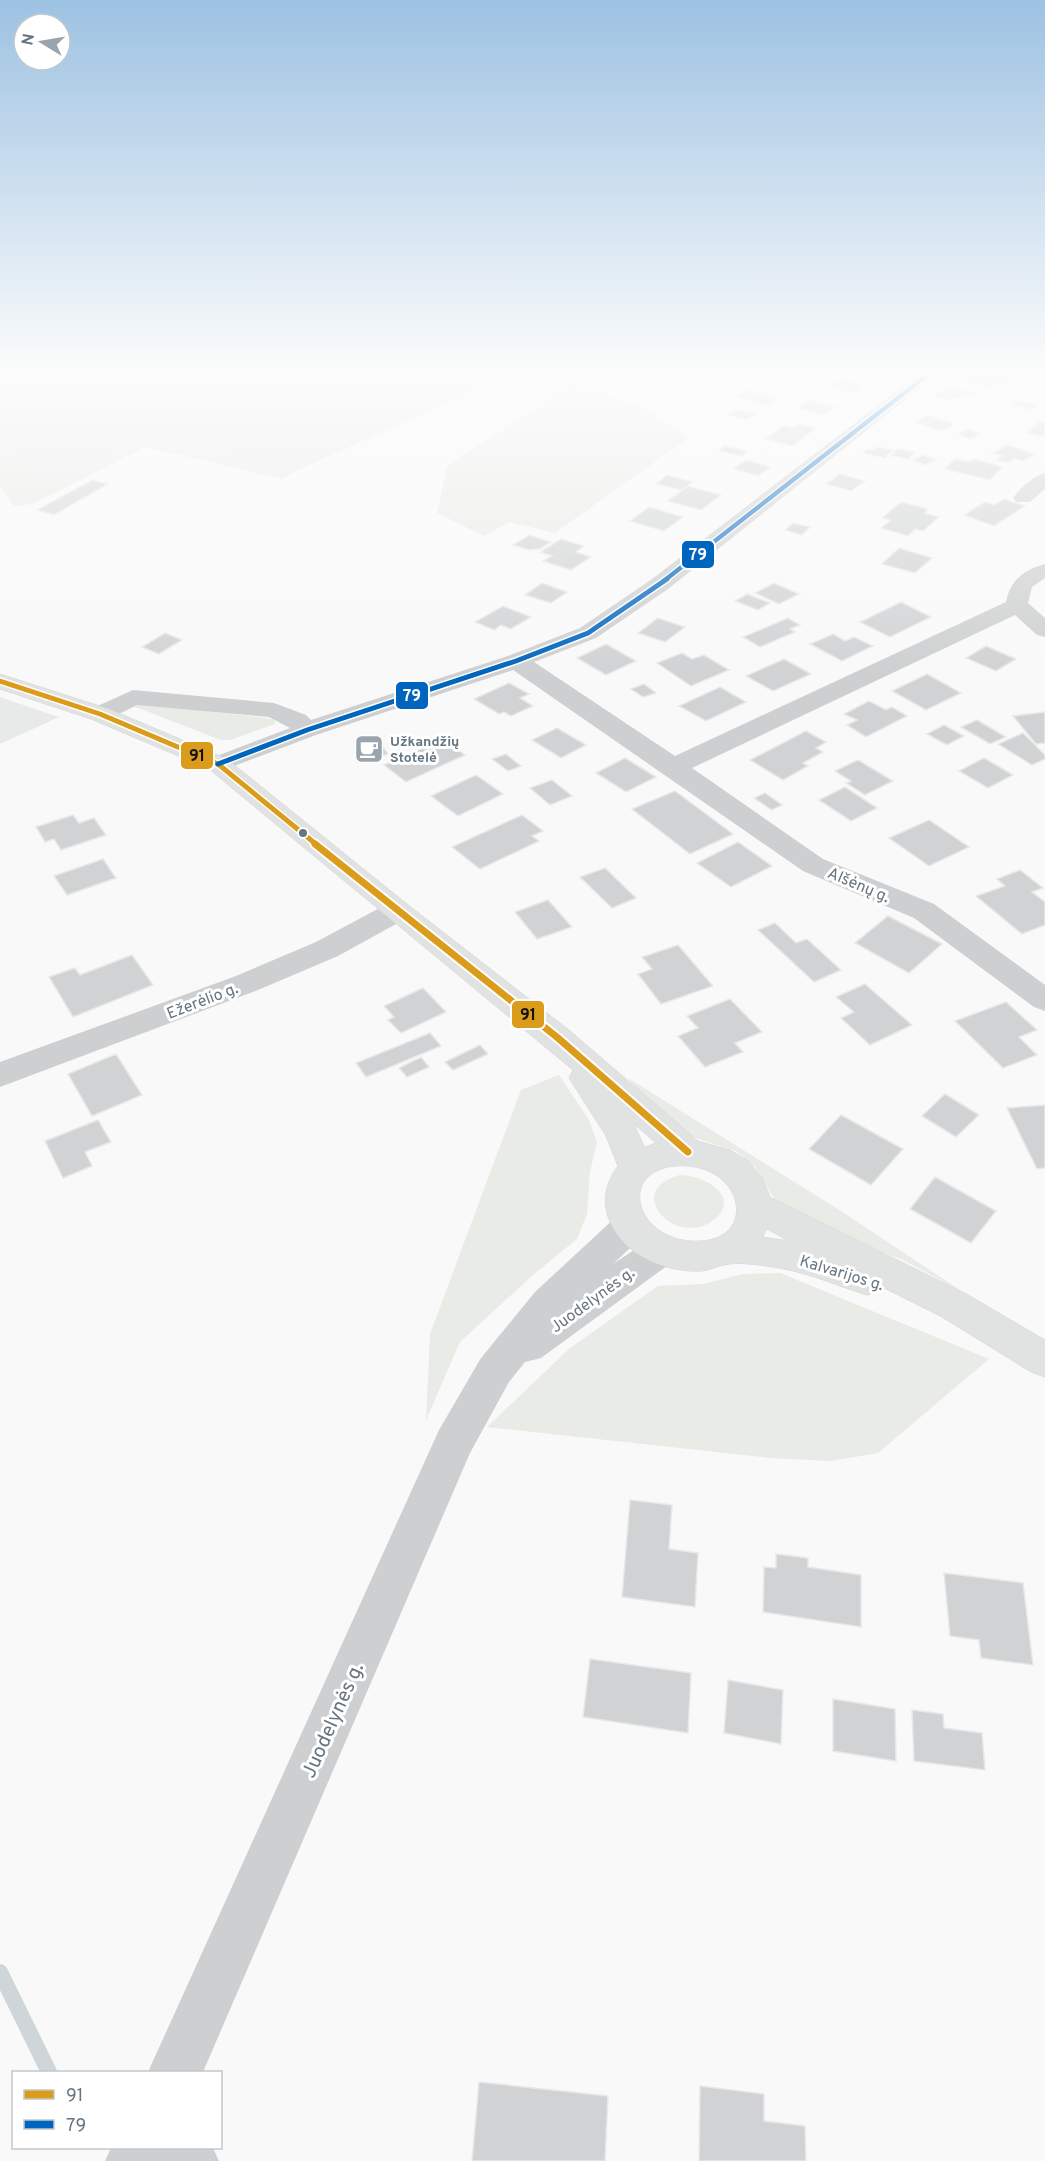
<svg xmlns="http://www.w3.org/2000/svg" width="1045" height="2161" font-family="Overpass,sans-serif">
	<rect width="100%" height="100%" fill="#f9f9f9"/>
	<path fill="#e8e9e9" d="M0,372H462L469,376L477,389L296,471L161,437L53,478L20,460L0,431Z
		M0,697L59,717L0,744Z"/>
	<path fill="#e8ebe6" d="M574,384L642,407L690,437L555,533L509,522L484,536L437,513L447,466Z
		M0,431L20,460L53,478L161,437L296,471L282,479L146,447L33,504L14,506L0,487Z
		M146,704L266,718L275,720V724L230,740H221L133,706Z
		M559,1075L589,1120L597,1142L590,1172L587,1214L577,1239L534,1274L460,1342L426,1420L430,1334L521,1090Z
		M628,1078L841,1211L966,1294L903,1260L823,1229L785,1209L771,1194L755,1167L736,1151L678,1132L643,1098Z
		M680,1175C702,1175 742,1195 715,1219C678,1250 620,1191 680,1175Z
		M780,1273L989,1359L878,1453L831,1461L770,1458L487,1427L570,1348L658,1286L704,1284L742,1274Z"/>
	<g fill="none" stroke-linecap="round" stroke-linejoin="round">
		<path stroke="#ced6d9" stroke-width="16" d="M0,1972L49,2072"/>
	</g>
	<path fill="#d0d2d3" stroke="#e8e8e8" stroke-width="1.5" d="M849,372H883L873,378Z
		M962,372H990L1011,376L1003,384L998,382L992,388L959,381L964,376L958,375Z
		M841,378L857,382L854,384L864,387L853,394L826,387Z
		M947,386L969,391L975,395L948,400L934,396Z
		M746,390L778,399L767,406L737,396Z
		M811,400L836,407L823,415L798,408Z
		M1018,400L1038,405L1033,410L1012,405Z
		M737,409L756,414L747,420L728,415Z
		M928,415L955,424L942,431L915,422Z
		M1040,421L1045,422V437L1027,433Z
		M799,424L816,428L792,446L766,439L785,425L794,428Z
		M968,429L980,434L970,439L958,434Z
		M1007,445L1035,454L1023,461L1015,459L1007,463L996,460L1002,456L993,453Z
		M724,446L747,451L742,456L719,451Z
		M877,447L893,450L885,458L863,453L867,449L873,450Z
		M897,449L915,452L909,459L891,456Z
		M923,455L936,460L925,465L912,460Z
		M955,459L970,462L973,459L1003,467L990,480L944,469Z
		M746,460L771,467L758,476L733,469Z
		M840,474L865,481L851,491L826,484Z
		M667,475L693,482L681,490L656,484Z
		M92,480L108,484L54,515L37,510Z
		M688,486L721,495L701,510L667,501Z
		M1004,499L1025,506L994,526L964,515L985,502L994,505Z
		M901,502L928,509L925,513L939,517L923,531L915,529L908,536L881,528L891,520L882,518Z
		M649,507L683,517L664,531L630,521Z
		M793,523L810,527L802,535L785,530Z
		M529,535L551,542L540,549L529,550L513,545Z
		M561,539L584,546L576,552L591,557L571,570L543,561L552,556L540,552Z
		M899,548L932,558L915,573L882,564Z
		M542,583L567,592L551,603L525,595Z
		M774,583L799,594L779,604L755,593Z
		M747,594L770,603L758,610L735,601Z
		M901,602L931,617L890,637L860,622Z
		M503,606L531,617L511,629L501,625L494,630L475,622Z
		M658,618L685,627L665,642L638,633Z
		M788,618L800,625L790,629L795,632L760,647L743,637Z
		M165,633L182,640L159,654L142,647Z
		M833,634L845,641L854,637L873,646L842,661L810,644Z
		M606,644L636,661L606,675L577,658Z
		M986,646L1016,659L996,671L966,658Z
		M682,653L692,659L704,655L729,670L691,686L657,663Z
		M784,659L811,674L773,691L746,676Z
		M927,674L961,693L926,710L892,691Z
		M509,683L529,694L520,698L533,706L511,716L504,712L499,714L474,699Z
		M644,684L656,693L643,697L631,689Z
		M720,687L746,702L706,721L679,706Z
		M869,701L886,710L892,707L907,716L866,737L847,725L857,720L844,714Z
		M1045,712V743L1036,744L1013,716Z
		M977,720L1006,737L990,744L961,727Z
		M944,725L964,736L947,745L927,734Z
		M557,728L586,745L561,758L532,740Z
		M806,731L826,742L816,748L823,752L803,763L808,766L783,780L750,760Z
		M1023,733L1045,755V759L1032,765L998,744Z
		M443,739L465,755L406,782L384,765Z
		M380,743L388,754L364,760L356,750Z
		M506,754L521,766L508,771L492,759Z
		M625,758L656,777L626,792L596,773Z
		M984,758L1013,775L988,788L959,771Z
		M858,760L893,781L865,795L846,783L851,781L835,771Z
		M476,775L503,794L458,816L431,796Z
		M552,780L572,796L550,805L530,788Z
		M845,787L877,808L851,821L819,800Z
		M675,791L733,834L690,854L632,809Z
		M765,793L782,805L772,810L754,798Z
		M73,815L79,823L94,818L106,835L61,850L54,839L45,842L36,827Z
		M522,815L543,831L532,836L539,841L480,869L452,847Z
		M929,820L969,847L929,866L889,838Z
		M738,842L772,866L731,887L697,863Z
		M103,859L116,878L67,895L54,876Z
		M605,868L636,898L612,908L580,877Z
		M1020,870L1043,888L1032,892L1045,902V925L1022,934L976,896L1005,886L997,879Z
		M548,900L572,927L537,939L515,912Z
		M888,916L942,944L909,973L855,943Z
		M775,923L796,943L807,939L841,970L814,982L758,930Z
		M678,945L713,986L661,1004L638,974L652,969L642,957Z
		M132,955L153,985L73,1017L49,977L75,968L80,975Z
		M865,984L912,1025L870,1045L841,1018L854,1012L836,997Z
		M423,988L446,1012L401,1033L388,1020L394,1017L384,1006Z
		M730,999L762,1032L735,1043L743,1052L705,1067L678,1036L698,1028L687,1016Z
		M1006,1002L1037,1030L1019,1037L1037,1055L1003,1068L955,1021Z
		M430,1033L441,1046L366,1077L356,1063Z
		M480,1045L488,1054L453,1070L445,1062Z
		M116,1054L142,1095L92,1116L68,1074Z
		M421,1057L429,1067L407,1077L399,1068Z
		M945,1094L979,1115L956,1137L922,1116Z
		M1045,1105V1168L1037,1169L1007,1108Z
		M841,1115L903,1149L871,1185L809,1149Z
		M98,1120L111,1142L85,1152L92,1166L63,1178L45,1141Z
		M935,1177L996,1211L971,1243L910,1209Z
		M630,1500L672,1505L669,1549L698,1553L695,1607L622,1597Z
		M776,1554L808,1558V1567L861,1575V1627L763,1612L764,1567L776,1568Z
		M944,1573L1023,1583L1033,1665L981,1658L979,1640L950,1636Z
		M590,1659L691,1673L688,1733L583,1717Z
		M728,1680L783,1690L781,1744L724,1733Z
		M833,1699L895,1709L896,1761L833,1751Z
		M912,1710L943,1714L944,1728L982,1733L985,1770L914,1761Z
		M479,2082L608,2096L605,2161H472Z
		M700,2086L764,2094V2121L805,2126L806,2161H699Z"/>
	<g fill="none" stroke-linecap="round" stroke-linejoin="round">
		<g stroke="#d5d6d7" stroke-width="1">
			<path id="major" d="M0,674L109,709L227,759L407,904L569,1030L698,1141L730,1150L748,1161L762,1178L770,1197L968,1295L1045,1340V1377L1031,1372L942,1317L882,1287L880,1291L867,1295C840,1287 812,1274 784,1269C770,1266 742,1262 729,1264C719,1265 711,1270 702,1271C668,1273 628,1257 612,1226C601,1205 604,1185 618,1166L606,1136L569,1078L573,1070L209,769L91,719L0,689ZM634,1124L656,1143L645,1147ZM674,1166C743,1160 759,1237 702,1241C638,1246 614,1173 674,1166ZM767,1229L789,1241L763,1237Z"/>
		</g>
		<path fill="#cecfd0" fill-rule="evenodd" d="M921,372H940L668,589L596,638L534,662L675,756L1006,602C1010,580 1025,569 1045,564V578L1032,587L1028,603L1045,618V637L1037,635L1015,615L692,768L823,859L934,904L1045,985V1011L1034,1007L914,918L803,871L513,670L316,735L218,772L209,769L205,764L209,759L290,728L269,717L137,705L109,719L100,721L91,719L88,714L91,709L133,690L274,703L306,715L311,720L508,656L580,628L652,579Z
			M1045,473V489L1030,502H1016L1013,498C1020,488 1033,476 1045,473Z
			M397,902L407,904L412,911L407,918L338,956L258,990L0,1087V1062L236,976L316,942L387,904Z
			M630,1212L643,1216L648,1226L643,1236L613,1264L649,1240L662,1235L675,1240L680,1250L675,1260L541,1358L525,1362L509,1382L470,1453L203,2072H148L439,1430L481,1358L535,1292L617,1216Z
			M111,2148H213L219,2161H105Z"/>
		<use href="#major" fill="#e1e2e2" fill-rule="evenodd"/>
		<g stroke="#fff" stroke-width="8">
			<path id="bus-1-far1" d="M0,681L100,714L218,764L317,845"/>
		</g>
		<g stroke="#fff" stroke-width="11">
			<path id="bus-1" d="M315,844L558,1038L688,1152"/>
		</g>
		<g stroke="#fff" stroke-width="7">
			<path id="bus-2-far1" d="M665,580L931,372"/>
		</g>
		<g stroke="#fff" stroke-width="8">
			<path id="bus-2" d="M218,764L307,730L516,661L588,633L667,579"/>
		</g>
		<use href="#bus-1-far1" stroke="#da9c1a" stroke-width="5"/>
		<use href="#bus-1" stroke="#da9c1a" stroke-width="7"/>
		<use href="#bus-2-far1" stroke="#0065bd" stroke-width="4.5"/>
		<use href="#bus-2" stroke="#0065bd" stroke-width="5"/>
	</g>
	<linearGradient id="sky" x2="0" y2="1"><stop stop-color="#9dc2e2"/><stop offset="0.55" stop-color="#fcfcfc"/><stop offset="1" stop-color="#fcfcfc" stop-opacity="0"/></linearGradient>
	<rect width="1045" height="674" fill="url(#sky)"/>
	<defs>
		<g id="cafe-square" transform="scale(1.5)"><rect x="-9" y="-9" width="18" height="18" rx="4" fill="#99a4ac" stroke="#fff"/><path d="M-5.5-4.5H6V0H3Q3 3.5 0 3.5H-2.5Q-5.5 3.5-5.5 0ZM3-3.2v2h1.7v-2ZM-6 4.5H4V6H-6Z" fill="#fff"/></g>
	</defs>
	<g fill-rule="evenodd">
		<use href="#cafe-square" x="369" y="749"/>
	</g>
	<circle fill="#657683" stroke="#fff" stroke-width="2" cx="303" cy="833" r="5"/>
	<g text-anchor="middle" stroke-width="6" stroke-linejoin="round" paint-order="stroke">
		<g font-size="14" font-weight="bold" fill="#657683" stroke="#fff" text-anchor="start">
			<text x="390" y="746">Užkandžių<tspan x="390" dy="16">Stotelė</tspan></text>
		</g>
		<g font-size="16" fill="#657683" stroke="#fff">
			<text transform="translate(859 884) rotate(23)" y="6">Alšėnų g.</text>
			<text transform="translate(202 1000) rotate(-21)" y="6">Ežerėlio g.</text>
			<text transform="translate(842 1272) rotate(17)" y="6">Kalvarijos g.</text>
			<text transform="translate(592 1299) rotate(-36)" y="6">Juodelynės g.</text>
		</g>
		<g font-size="20" fill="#657683" stroke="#fff">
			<text transform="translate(332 1720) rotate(-66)" y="7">Juodelynės g.</text>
		</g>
	</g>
	<g stroke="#fff" stroke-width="2">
		<rect x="681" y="540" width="34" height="29" rx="6" fill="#0065bd"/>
		<rect x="395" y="681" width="34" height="29" rx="6" fill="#0065bd"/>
		<rect x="180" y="741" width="34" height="29" rx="6" fill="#da9c1a"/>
		<rect x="511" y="1000" width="34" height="29" rx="6" fill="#da9c1a"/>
	</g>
	<g font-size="16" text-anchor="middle" font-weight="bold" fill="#fff">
		<text x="698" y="560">79</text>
		<text x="412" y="701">79</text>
	</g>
	<g font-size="16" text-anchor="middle" font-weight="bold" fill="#111">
		<text x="197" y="761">91</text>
		<text x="528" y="1020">91</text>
	</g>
	<rect x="12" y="2071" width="210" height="78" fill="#ffffff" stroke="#c1c8cd" stroke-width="1.5"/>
	<rect x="24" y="2090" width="30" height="9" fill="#da9c1a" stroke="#c1c8cd" stroke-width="1.5"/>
	<text x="66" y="2101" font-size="18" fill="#657683">91</text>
	<rect x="24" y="2120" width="30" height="9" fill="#0065bd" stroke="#c1c8cd" stroke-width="1.5"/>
	<text x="66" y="2131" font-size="18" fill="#657683">79</text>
	<g transform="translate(42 42) rotate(281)"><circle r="28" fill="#ffffff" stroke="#c1c8cd" stroke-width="1.5"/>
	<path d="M0-4.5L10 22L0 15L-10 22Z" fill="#99a4ac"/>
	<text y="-9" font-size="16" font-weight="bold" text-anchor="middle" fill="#657683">N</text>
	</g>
</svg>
